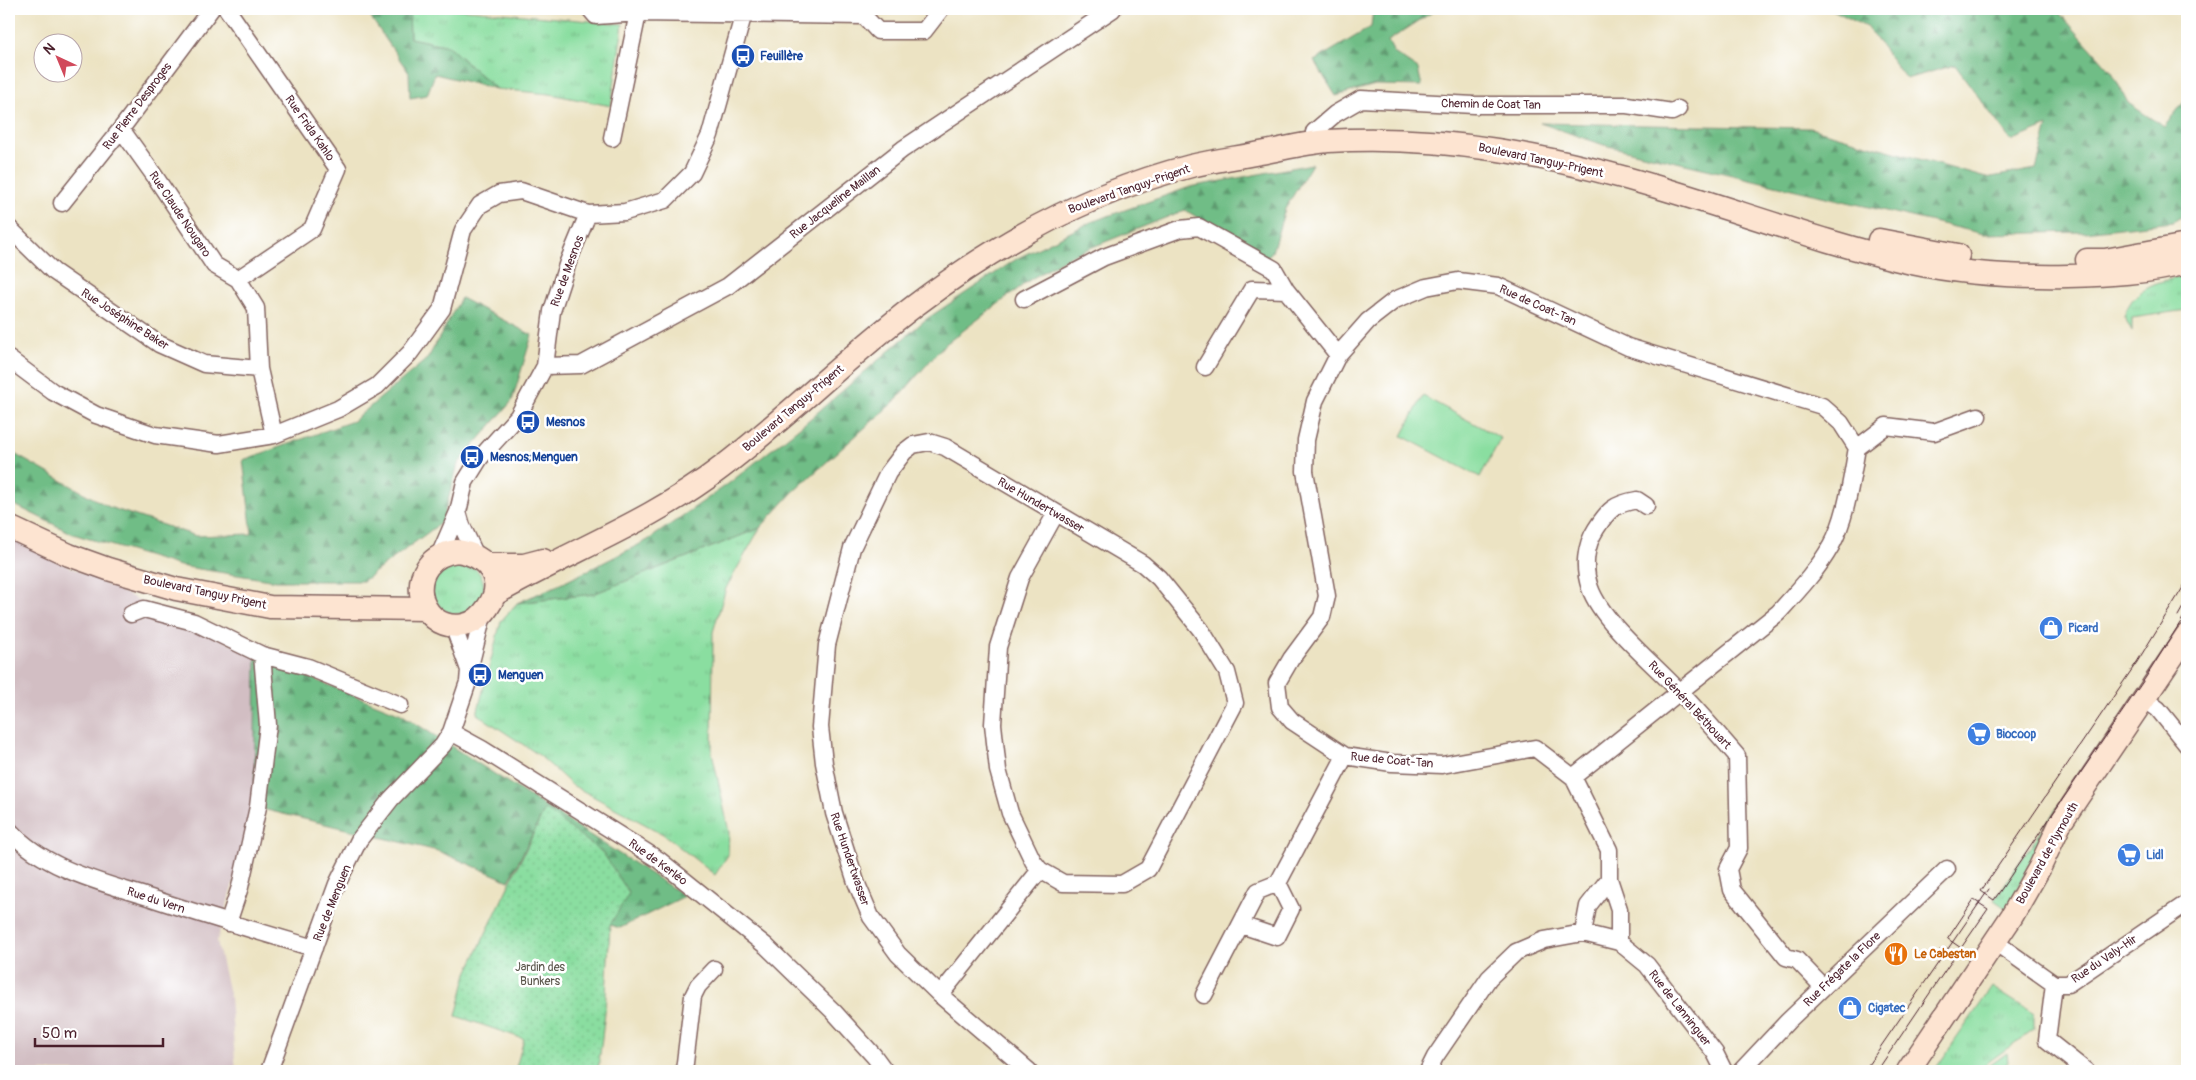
<svg xmlns="http://www.w3.org/2000/svg" width="2196" height="1080" font-family="Pangolin,sans-serif">
	<defs>
		<pattern id="grass-tufts" width="24" height="20" patternUnits="userSpaceOnUse" patternTransform="scale(1.25)"><rect width="24" height="20" fill="#8adea0"/><path d="M3 7l-1-3M5 7V3M7 7l1-3M15 17l-1-3M17 17v-4M19 17l1-3" fill="none" stroke="#79be8a"/></pattern>
		<pattern id="forest-firs" width="22" height="20" patternUnits="userSpaceOnUse" patternTransform="scale(1.25)"><rect width="22" height="20" fill="#6fbd86"/><path d="M5 1l3.5 6h-7zM16 11l3.5 6h-7z" fill="#5d996e"/></pattern>
		<pattern id="park-dots" width="8" height="8" patternUnits="userSpaceOnUse" patternTransform="scale(1.25)"><rect width="8" height="8" fill="#8adea0"/><path d="M2 2h.1M6 6h.1" fill="none" stroke="#79be8a" stroke-width="1.8" stroke-linecap="round"/></pattern>
	</defs>
	<rect width="100%" height="100%" fill="#fff"/>
	<filter id="ink" filterUnits="userSpaceOnUse"><feTurbulence type="fractalNoise" baseFrequency=".02" numOctaves="2"/><feDisplacementMap in="SourceGraphic" scale="10" xChannelSelector="R" yChannelSelector="G"/><feConvolveMatrix kernelMatrix="1 2 1 2 8 2 1 2 1" color-interpolation-filters="sRGB"/></filter>
	<filter id="wash" filterUnits="userSpaceOnUse"><feTurbulence type="fractalNoise" baseFrequency=".0096" numOctaves="4" result="noise"/><feDisplacementMap in="SourceGraphic" scale="20" xChannelSelector="R" yChannelSelector="G"/><feGaussianBlur stdDeviation="1.12" result="paint"/><feColorMatrix in="noise" values="0 0 0 0 0 0 0 0 0 0 0 0 0 0 0 0 0 1.4 0 .05"/><feComposite in="paint" operator="in"/></filter>
	<g filter="url(#wash)">
		<rect width="100%" height="100%" fill="#ece3c3"/>
		<path fill="#d2bec3" d="M9,538L256,656L254,807L217,941L230,998L236,1071H9Z"/>
		<path fill="url(#grass-tufts)" stroke="#6a7e66" d="M409,9H457L623,24L611,106L550,94L496,89L448,46L410,38Z
			M2187,276V310L2132,318V331L2124,316C2135,285 2159,281 2187,276Z
			M760,528L726,588L713,632L712,752L729,832L728,855L715,875L663,834L572,785L539,755L477,714L501,621L517,603L593,594Z
			M432 588a26 26 0 1 1 52 0a26 26 0 1 1-52 0Z
			M2061,802L2007,909L1994,900Z
			M1992,987L2034,1014V1029L1976,1071H1934Z
			M2007,1053L2008,1062L2001,1071H1982Z"/>
		<path fill="url(#forest-firs)" stroke="#5c6e58" d="M365,9H409L410,38L448,46L496,89L435,74L427,95L410,98L409,73Z
			M1373,9H1437L1388,41L1394,53L1418,69L1422,86L1375,85L1336,96L1314,61L1371,27Z
			M1831,9H2056L2112,72L2128,103L2164,127L2187,98V213L2173,222L2085,232L1984,234L1604,145L1540,123L1810,128L1986,178L2036,169L2048,126L2011,141L1955,65L1906,79L1868,28Z
			M1312,164L1285,209L1272,252L1266,258L1185,210L1070,256L1031,279L943,346L897,399L793,492L760,528L593,594L517,603L567,581L648,540L728,484L805,423L925,320L1018,258L1091,222L1190,187Z
			M461,298L532,335L512,401L458,464L442,522L363,581H276L180,566L73,534L9,502V451L109,507L196,536L252,534L243,460L353,421L428,358Z
			M256,656L401,714L685,896L620,928L610,925L629,892L545,809L509,881L438,851L254,807Z"/>
		<path fill="url(#park-dots)" stroke="#6a7e66" d="M545,809L603,853L629,893L610,925L605,1012L598,1071H515L524,1039L456,1016L467,973Z"/>
		<path fill="#8adea0" stroke="#6a7e66" d="M1423,396L1501,438L1480,477L1402,436Z"/>
	</g>
	<g filter="url(#ink)">
		<g fill="none" stroke-linecap="round" stroke-linejoin="round">
			<g stroke="#836460" stroke-width="19">
				<path id="street" d="M227,9L338,169L312,229L238,279
					M590,9L596,16L638,13L864,16L878,31H924L941,9
					M121,129L154,175L214,265L238,279L256,308L259,369L274,435
					M1314,132L1335,114L1361,99L1474,105H1627L1672,112L1678,109
					M612,138L638,13
					M62,203L121,129L211,9
					M9,228L53,271L159,344L204,364L259,369
					M1024,299L1104,257L1180,229L1199,227L1274,269L1286,290L1338,355
					M9,359L53,392L96,415L155,435L219,444L274,435L338,409L377,386L410,353L442,309L463,230L480,205L499,194L521,191L588,214L625,212L665,200L692,173L710,135L745,9
					M545,366L581,365L728,286L903,149L1113,9
					M1205,367L1252,289L1286,290
					M1857,448L1886,426L1934,432L1978,416
					M1646,506L1637,500C1614,504 1608,510 1596,529C1585,546 1583,568 1590,588C1602,622 1653,663 1679,691C1699,712 1718,734 1737,756L1739,848L1728,869L1732,890L1786,957L1797,960L1823,987
					M458,512L462,526L476,556
					M439,556L458,512L465,482L480,458L518,416L545,366L552,311L568,262L588,214
					M131,614L144,609L194,622L262,655L268,725L258,807L240,887L228,923
					M453,625L469,670
					M262,655L308,667L400,705
					M2144,699L2158,709L2187,745
					M451,732L482,749L659,860L766,946L834,1012L874,1056L885,1071
					M1573,777L1778,613C1797,592 1817,571 1831,546C1847,517 1851,480 1857,448L1841,423L1822,406L1628,347L1498,286L1458,281L1426,287L1395,300L1368,321L1338,355L1315,401L1306,440L1305,471L1327,596L1322,617L1291,659L1277,683L1280,707L1292,721L1345,756L1392,763L1442,765L1535,748L1573,777L1609,850V879L1619,909V942
					M9,830C46,870 101,882 151,898C205,916 260,932 314,948
					M1040,870L1033,861L1010,813L998,770L993,724L998,647L1020,578L1056,513
					M1241,925L1277,937L1291,909L1278,883
					M1583,933L1588,906L1609,879
					M1995,942L2054,984H2068L2187,903
					M2054,984L2047,1040L2086,1071
					M940,995L1040,870L1063,883L1122,884L1148,869L1235,703L1227,672L1201,630L1159,578L1143,564L945,447L929,442L913,445L904,452L888,473L852,548L827,645L820,727L824,763L834,813L856,882L871,917L898,954L940,995L1029,1071
					M1204,995L1258,891L1278,883L1345,756
					M269,1071L337,884L359,840L391,799L443,745L451,732L468,682L469,670L483,615
					M684,1071L693,996L698,986L714,969
					M1428,1071L1435,1057L1489,978L1516,952L1544,940L1583,933L1619,942L1647,965L1715,1053L1724,1071
					M1741,1071L1788,1021L1947,869"/>
			</g>
			<g stroke="#836460" stroke-width="25">
				<path id="secondary" d="M1879,240L1958,255
					M2087,260H2105L2187,245
					M9,527L69,555L108,569L176,589L270,607L426,609
					M457,551C487,555 507,580 488,607C482,616 474,623 464,625C415,634 401,558 457,551Z
					M487,565H524L543,560
					M497,593C573,550 652,521 722,467C788,417 847,357 913,307C997,243 1089,192 1191,166C1212,161 1234,158 1255,154C1279,150 1303,143 1328,141C1442,134 1555,156 1664,189C1747,214 1828,244 1912,263C1963,274 2016,277 2068,276C2109,275 2148,273 2187,263
					M1908,1071L2012,916L2040,867L2061,822L2187,635"/>
			</g>
			<use href="#street" stroke="#fff" stroke-width="16"/>
			<use href="#secondary" stroke="#fde4d1" stroke-width="22"/>
			<path stroke="#4a1f2b" stroke-width="1" d="M2187,581L2137,662L1981,891L1994,900L2146,677L2187,612
				M2178,616L2187,600
				M1974,900L1988,909L1961,948L1948,939Z
				M1864,1071L1989,889
				M1877,1071L1953,959L1940,950"/>
		</g>
	</g>
	<defs>
		<g id="bus-disc" transform="scale(1.25)"><circle r="9.5" fill="#1a4fb4" stroke="#fff"/><path d="M-5-6H5V4H4V6H2V4H-2V6H-4V4H-5ZM-3.5-4V0h7V-4ZM-3.5 1.2v1.5H-2V1.2ZM2 1.2v1.5H3.5V1.2Z" fill="#fff"/></g>
		<g id="shop-disc" transform="scale(1.25)"><circle r="9.5" fill="#3f7fe0" stroke="#fff"/><path d="M-5-2.5h2.3a2.7 3.5 0 0 1 5.4 0H5L5.5 6h-11ZM-1.5-2.5h3a1.5 2.3 0 0 0-3 0Z" fill="#fff"/></g>
		<g id="supermarket-disc" transform="scale(1.25)"><circle r="9.5" fill="#3f7fe0" stroke="#fff"/><path d="M-6-5.5h2.5l.6 2H6L4.5 2H-2.5L-4.4-4H-6ZM-1.5 3.2a1.3 1.3 0 1 0 .1 0ZM3 3.2a1.3 1.3 0 1 0 .1 0Z" fill="#fff"/></g>
		<g id="restaurant-disc" transform="scale(1.25)"><circle r="9.5" fill="#e8710a" stroke="#fff"/><path d="M-5-6h1v4h1v-4h1v4h1v-4h1v5L-1.5 .5V6h-2V.5L-5-1ZM5-6V6H3V1.5H1.5Q1.5-4 5-6Z" fill="#fff"/></g>
	</defs>
	<g fill-rule="evenodd">
		<use href="#bus-disc" x="743" y="56"/>
		<use href="#bus-disc" x="528" y="422"/>
		<use href="#bus-disc" x="472" y="457"/>
		<use href="#shop-disc" x="2051" y="628"/>
		<use href="#bus-disc" x="480" y="675"/>
		<use href="#supermarket-disc" x="1979" y="734"/>
		<use href="#supermarket-disc" x="2129" y="855"/>
		<use href="#restaurant-disc" x="1896" y="954"/>
		<use href="#shop-disc" x="1850" y="1008"/>
	</g>
	<g text-anchor="middle" stroke-width="5" stroke-linejoin="round" paint-order="stroke">
		<g font-size="12" font-weight="bold" fill="#164399" stroke="#fff" text-anchor="start">
			<text x="760" y="60">Feuillère</text>
			<text x="546" y="426">Mesnos</text>
			<text x="490" y="461">Mesnos;Menguen</text>
			<text x="498" y="679">Menguen</text>
		</g>
		<g font-size="12" fill="#4a1f2b" stroke="#fff">
			<text transform="translate(1491 104) rotate(1)" y="4">Chemin de Coat Tan</text>
			<text transform="translate(137 106) rotate(-53)" y="4">Rue Pierre Desproges</text>
			<text transform="translate(310 128) rotate(55)" y="4">Rue Frida Kahlo</text>
			<text transform="translate(1541 160) rotate(12)" y="4">Boulevard Tanguy-Prigent</text>
			<text transform="translate(1129 189) rotate(-19)" y="4">Boulevard Tanguy-Prigent</text>
			<text transform="translate(835 202) rotate(-38)" y="4">Rue Jacqueline Maillan</text>
			<text transform="translate(180 214) rotate(56)" y="4">Rue Claude Nougaro</text>
			<text transform="translate(567 271) rotate(-70)" y="4">Rue de Mesnos</text>
			<text transform="translate(1538 305) rotate(24)" y="4">Rue de Coat-Tan</text>
			<text transform="translate(125 319) rotate(33)" y="4">Rue Joséphine Baker</text>
			<text transform="translate(793 408) rotate(-40)" y="4">Boulevard Tanguy-Prigent</text>
			<text transform="translate(1041 505) rotate(30)" y="4">Rue Hundertwasser</text>
			<text transform="translate(205 592) rotate(12)" y="4">Boulevard Tanguy Prigent</text>
			<text transform="translate(1690 705) rotate(47)" y="4">Rue Général Béthouart</text>
			<text transform="translate(1392 760) rotate(5)" y="4">Rue de Coat-Tan</text>
			<text transform="translate(2047 853) rotate(-61)" y="4">Boulevard de Plymouth</text>
			<text transform="translate(850 859) rotate(71)" y="4">Rue Hundertwasser</text>
			<text transform="translate(658 862) rotate(36)" y="4">Rue de Kerléo</text>
			<text transform="translate(156 900) rotate(18)" y="4">Rue du Vern</text>
			<text transform="translate(332 903) rotate(-68)" y="4">Rue de Menguen</text>
			<text transform="translate(2104 959) rotate(-34)" y="4">Rue du Valy-Hir</text>
			<text transform="translate(1842 969) rotate(-44)" y="4">Rue Frégate la Flore</text>
			<text transform="translate(1680 1008) rotate(52)" y="4">Rue de Lanninguer</text>
		</g>
		<g font-size="12" font-weight="bold" fill="#366cbe" stroke="#fff" text-anchor="start">
			<text x="2068" y="632">Picard</text>
			<text x="1996" y="738">Biocoop</text>
			<text x="2146" y="859">Lidl</text>
			<text x="1868" y="1012">Cigatec</text>
		</g>
		<g font-size="12" font-weight="bold" fill="#c56008" stroke="#fff" text-anchor="start">
			<text x="1914" y="958">Le Cabestan</text>
		</g>
		<g font-size="12" fill="#5d584e" stroke="#fff">
			<text x="540" y="971">Jardin des<tspan x="540" dy="14">Bunkers</tspan></text>
		</g>
	</g>
	<rect width="2196" height="1080" fill="none" stroke="#fff" stroke-width="30"/>
	<g transform="translate(58 58) rotate(316)"><circle r="24" fill="#ffffff" stroke="#b7a5aa"/>
	<path d="M0-4L9 19L0 12L-9 19Z" fill="#d1495b"/>
	<text y="-8" font-size="14" font-weight="bold" text-anchor="middle" fill="#4a1f2b">N</text>
	</g>
	<path d="M35 1038v8h128v-8" fill="none" stroke="#4a1f2b" stroke-width="2.5"/>
	<text x="42" y="1038" font-size="15" fill="#4a1f2b" stroke="#ffffff" stroke-width="4" paint-order="stroke">50 m</text>
</svg>
